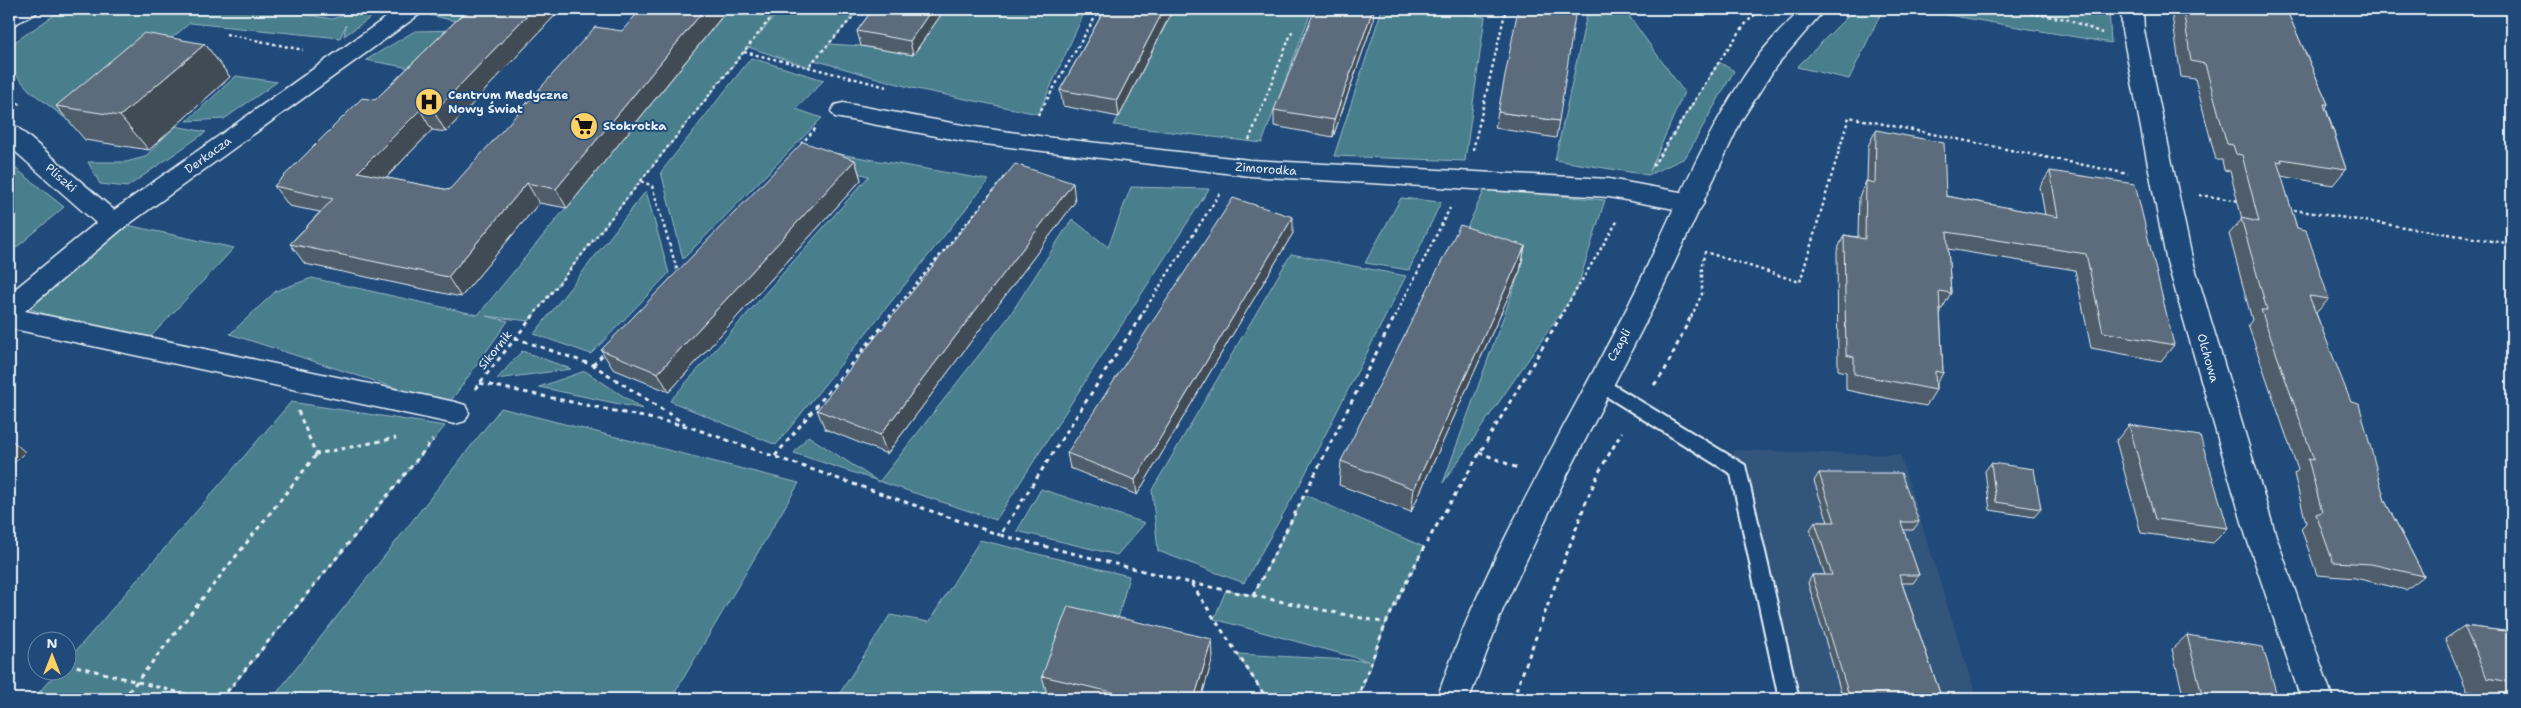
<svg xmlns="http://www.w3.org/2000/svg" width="2521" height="708" font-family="'Shantell Sans',sans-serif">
	<rect width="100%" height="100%" fill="#1f4a7a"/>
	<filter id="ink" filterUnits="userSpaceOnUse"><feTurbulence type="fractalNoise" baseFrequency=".02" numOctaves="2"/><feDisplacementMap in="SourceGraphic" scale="10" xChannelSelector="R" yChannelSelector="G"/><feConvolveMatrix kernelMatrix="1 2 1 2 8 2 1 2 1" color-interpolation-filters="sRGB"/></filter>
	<g filter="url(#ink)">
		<path fill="#31547b" d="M1733,450L1900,455L1977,699H1788Z"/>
		<path fill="#497e8d" stroke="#98b8c2" d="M63,9H274L332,19L363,9H383L344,36L346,25L340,38L190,23L70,122L29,90L9,67V46Z
			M437,9H480L464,23L430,15Z
			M729,9H779L758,35L782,9H860L829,44L861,46L913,55L945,9H1086L1038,114L912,88L814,60L808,67L748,47L529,321L486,316L508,321L448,405L230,334L276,291L312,278L478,315Z
			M1174,9H1312L1262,143L1114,125Z
			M1382,9H1431L1485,17L1465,161L1334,156Z
			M1607,9H1624L1684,92L1650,171L1719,62L1734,71L1685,158L1648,175L1555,160L1587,14Z
			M1855,9H1883L1849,79L1797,67Z
			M1913,9H2109L2111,43Z
			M459,30L410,68L366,60L415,31Z
			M751,58L824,80L796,109L822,118L683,259L661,172Z
			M236,76L277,82L224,119L187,121Z
			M175,126L206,132L127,187L100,184L88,162H126L145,157Z
			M817,150L989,180L776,445L670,401L869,176L801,160Z
			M9,163L64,207L9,254Z
			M1131,187L1209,189L996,520L794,453L808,436L879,482L1008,318L1072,219L1108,247Z
			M1485,189L1605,200L1577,289L1443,483L1520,271L1456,251Z
			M646,191L669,273L591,354L534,334Z
			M1401,198L1441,202L1409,270L1365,263Z
			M127,225L234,248L142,346L15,304Z
			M1291,254L1406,276L1300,484L1244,583L1158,551L1152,490Z
			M522,351L571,369L497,379Z
			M585,371L643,409L539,387Z
			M291,402L445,426L222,699H33L58,671L68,670V660Z
			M501,408L799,483L671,699H272Z
			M1041,489L1145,523L1117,555L1017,531Z
			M1305,495L1424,547L1386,623L1359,699H1267L1237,654L1368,661L1214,619L1226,590L1253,595Z
			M980,540L1129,576L1118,619L1077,611L1049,699H836L890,615L929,622Z"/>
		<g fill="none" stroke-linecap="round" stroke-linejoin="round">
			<g stroke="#e8f1f8" stroke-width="4">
				<path id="service" d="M1599,376L1745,465L1799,699H1779L1731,474L1593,388L1591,383L1593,378Z"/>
			</g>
			<g stroke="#e8f1f8" stroke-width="3">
				<path id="minor" d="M12,9H38L35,14L9,27V11Z
					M398,9H423L420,14L122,229L25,311L455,402L465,405L469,413L465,421L455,424L9,328V294L96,223L9,146V125L17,127L114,210Z
					M2121,9H2143L2144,30L2192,258L2276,536L2333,699H2301L2246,536L2166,258L2122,30Z
					M843,103L968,126L1053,138L1250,160L1609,179L1691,194L1700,197L1704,203L1700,209L1691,212L1609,197L1250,176L968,142L835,117L831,111L835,105Z"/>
			</g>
			<g stroke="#e8f1f8" stroke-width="3">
				<path id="tertiary" d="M1802,9H1825L1776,66L1741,121L1654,306L1562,485L1503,609L1469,699H1437C1483,561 1561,436 1628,306C1670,222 1703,131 1759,55C1772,38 1787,24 1802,9Z"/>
			</g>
			<path stroke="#e8f1f8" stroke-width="2.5" stroke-dasharray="3 3" stroke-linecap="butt" d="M860,9L808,67L887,87
				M2001,9L2067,19L2102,33
				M1845,17L1853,9
				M226,34L303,50
				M744,52L808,67
				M9,94L21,106
				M1038,115L1100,9
				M1249,140L1293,29
				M801,144L817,127
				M1473,150L1506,9
				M1653,166L1726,51L1747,22L1761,9
				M641,181L652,186L678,273
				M2199,195L2240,201
				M2288,209L2512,244
				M532,317L778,9
				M889,317L1005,177
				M1140,317L1220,193
				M1395,317L1450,208
				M1560,317L1618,220
				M1691,317L1702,294V264L1705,252L1800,282L1849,117L2128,174"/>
			<path stroke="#e8f1f8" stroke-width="3" stroke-dasharray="4.5 4.5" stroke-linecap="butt" d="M1141,316L1000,535L1191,583L1267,699
				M515,338L593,365L685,424
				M593,365L606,351
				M480,383L687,426L1000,535
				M1654,385L1664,372L1691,316
				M475,389L533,316
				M298,411L316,454L396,438
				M1479,452L1517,468
				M775,456L891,316
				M1191,583L1386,623
				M1253,596L1395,316
				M68,664L204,699
				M123,699L316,455
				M221,699L433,440
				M1357,699L1386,623L1424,547L1561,316
				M1513,699L1587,499L1600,470L1622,432"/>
			<use href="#service" fill="#1f4a7a" fill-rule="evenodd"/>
			<use href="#minor" fill="#1f4a7a" fill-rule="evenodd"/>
			<use href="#tertiary" fill="#1f4a7a" fill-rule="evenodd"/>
		</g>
		<path fill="#4f5d6b" stroke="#e8f1f8" d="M468,9H561L446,132L432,130L386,178L449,190L686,61L567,208L539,203L461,297L305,264L290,244L320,212L289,206L274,186L375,100Z
			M873,9H945L913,55L861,46L857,31Z
			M1105,9H1173L1119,117L1063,106L1060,90Z
			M2171,9H2286L2328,104L2326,108L2346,169L2333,185L2281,176L2297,228L2329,299L2316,313L2385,501L2424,576L2406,590L2355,578L2317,575L2301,528L2306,523L2294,474L2298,470L2248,325L2252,320L2229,234L2242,219L2230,171L2224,170L2222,160H2216L2195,79L2181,77Z
			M1373,22L1333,137L1274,126V110Z
			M205,44L230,77L149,150L85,140L56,106Z
			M1498,112L1559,121L1556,138L1495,128Z
			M1876,130L1946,196L2045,215L2040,187L2050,171L2174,345L2161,361L2091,348L2075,270L1948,249L1951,293L1942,309H1940L1943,373L1936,384V390L1926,406L1846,390V372L1838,370L1837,251L1844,235L1858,237L1859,197L1866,181H1867L1868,146Z
			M855,160L861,180L669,392L613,369L601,350Z
			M1075,202L887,454L825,429L817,410Z
			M1293,233L1137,495L1070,468L1067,453Z
			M1525,246L1520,271L1411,512L1339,485L1341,461Z
			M2129,425L2228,528L2213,543L2141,533L2116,441Z
			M1991,463L2041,509L2034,517L1990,510L1985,471Z
			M1819,473L1919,522L1913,530H1903L1919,575L1913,583H1902L1942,699H1843L1808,583L1812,575H1825L1810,530L1815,522H1828L1814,481Z
			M2464,626L2512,632V699H2486L2484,694L2467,691L2445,639Z
			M2187,635L2278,699H2184L2172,649Z
			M1213,657L1201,699H1069L1047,694L1042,676Z"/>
		<path fill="#404c57" stroke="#e8f1f8" d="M533,9H561L446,132L434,112Z
			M705,9H728L567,208L556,189Z
			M932,9H945L913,55L910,41Z
			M1164,9H1173L1119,117L1117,100Z
			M1373,9H1374L1373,22L1333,137L1334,120Z
			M205,44L230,77L149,150L120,116Z
			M420,110L432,130L372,192L358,172Z
			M855,160L861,180L669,392L658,373Z
			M527,183L539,203L461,297L448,277Z
			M1073,183L1075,202L887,454L880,435Z
			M1293,217V233L1137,495L1135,480Z
			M1525,246L1520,271L1411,512L1414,489Z
			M9,438L25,452L9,468Z
			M1212,639L1213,657L1201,699H1194Z"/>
		<path fill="#5c6c7c" stroke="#e8f1f8" d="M468,9H533L434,112L420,110L358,172L449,190L595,27L622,31L641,9H705L556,189L527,183L448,277L290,244L333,199L274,186L362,98L375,100Z
			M873,9H932L910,41L857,31Z
			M1105,9H1164L1117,100L1060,90Z
			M1315,9H1373L1334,120L1274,110Z
			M1518,9H1576L1559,121L1498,112Z
			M2183,9H2286L2328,104H2324L2346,169L2281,159L2282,162L2277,161L2297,228L2306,230L2329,299L2309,296L2351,402L2359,404L2385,501L2424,576L2371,564L2333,562L2316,514L2322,512L2308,459L2314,460L2261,310H2267L2241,218L2259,222L2242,155L2236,154L2233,145L2227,144L2205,64L2191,61Z
			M144,33L205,44L120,116L56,106Z
			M1876,130L1944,143L1946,196L2058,217L2050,171L2135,184L2174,345L2103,332L2086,254L1947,232L1951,293L1939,291L1943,373L1935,371L1936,390L1854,374V357L1846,355L1844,235L1865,239L1866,181L1875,183Z
			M803,142L855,160L658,373L601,350Z
			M1015,164L1073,183L880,435L817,410Z
			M1233,198L1293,217L1135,480L1067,453Z
			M1460,225L1525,246L1414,489L1341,461Z
			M2129,425L2200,436L2228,528L2155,519Z
			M1991,463L2034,469L2041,509L1996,502Z
			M1819,473H1901L1919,522H1901L1919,575H1899L1942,699H1850L1812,575H1832L1815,522H1835Z
			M1068,606L1212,639L1194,699H1142L1042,676Z
			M2464,626L2512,632V686H2507L2505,681L2487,678Z
			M2187,635L2263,647L2278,699H2203Z"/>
	</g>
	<defs>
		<g id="hospital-disc" transform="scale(1.4375)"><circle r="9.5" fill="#ffd166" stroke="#1f4a7a"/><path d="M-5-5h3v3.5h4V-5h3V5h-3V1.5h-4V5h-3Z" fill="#111"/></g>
		<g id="supermarket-disc" transform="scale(1.4375)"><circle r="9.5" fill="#ffd166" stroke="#1f4a7a"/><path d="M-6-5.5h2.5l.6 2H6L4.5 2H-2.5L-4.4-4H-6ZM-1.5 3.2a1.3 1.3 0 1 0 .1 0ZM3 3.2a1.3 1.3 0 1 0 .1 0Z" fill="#111"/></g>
	</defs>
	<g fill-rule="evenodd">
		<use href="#hospital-disc" x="429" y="102"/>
		<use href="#supermarket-disc" x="584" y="126"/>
	</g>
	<g text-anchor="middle" stroke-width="4" stroke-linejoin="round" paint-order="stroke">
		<g font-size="12" font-weight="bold" fill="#e8f1f8" stroke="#1f4a7a" text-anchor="start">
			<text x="448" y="99">Centrum Medyczne<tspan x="448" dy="14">Nowy Świat</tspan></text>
			<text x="603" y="130">Stokrotka</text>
		</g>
		<g font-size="12" fill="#e8f1f8" stroke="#1f4a7a">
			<text transform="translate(208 155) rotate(-36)" y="4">Derkacza</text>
			<text transform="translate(1266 169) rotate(4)" y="4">Zimorodka</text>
			<text transform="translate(61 178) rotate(41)" y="4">Pliszki</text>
			<text transform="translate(1619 345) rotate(-61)" y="4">Czapli</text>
			<text transform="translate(495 350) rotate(-51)" y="4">Sikornik</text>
			<text transform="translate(2208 358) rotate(74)" y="4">Olchowa</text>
		</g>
	</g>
	<rect width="2521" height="708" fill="none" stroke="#1f4a7a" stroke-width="30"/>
	<rect x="15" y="15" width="2491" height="678" fill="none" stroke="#e8f1f8" stroke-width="2" filter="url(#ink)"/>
	<g transform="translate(52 656)"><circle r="24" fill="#1f4a7a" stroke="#6f8dac"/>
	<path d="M0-4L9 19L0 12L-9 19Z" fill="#ffd166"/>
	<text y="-8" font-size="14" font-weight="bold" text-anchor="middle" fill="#e8f1f8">N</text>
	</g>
</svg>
